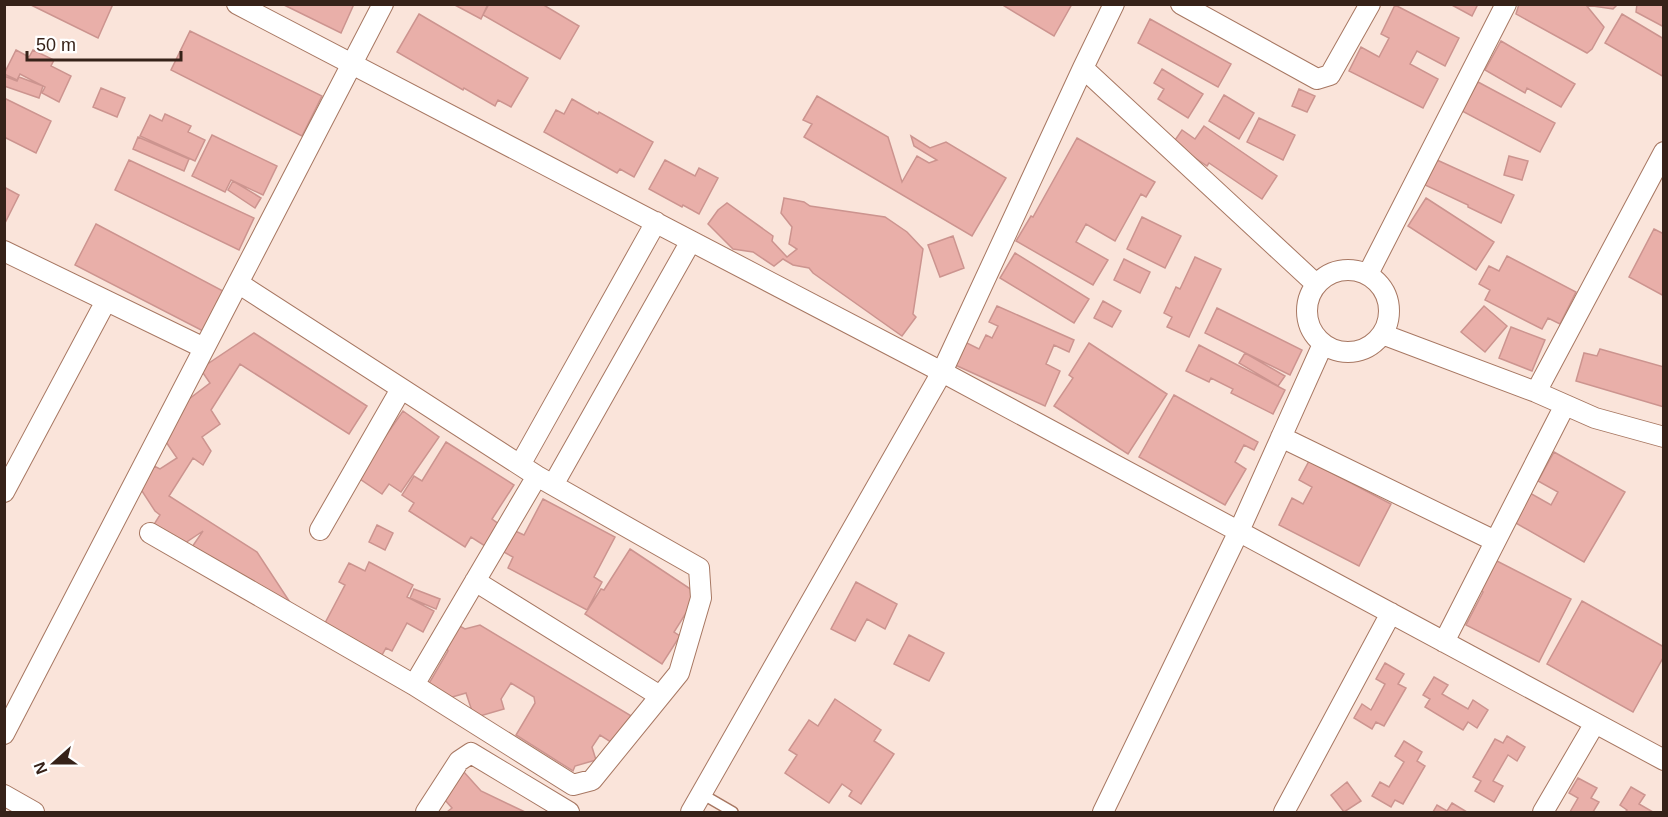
<svg xmlns="http://www.w3.org/2000/svg" width="1668" height="817" font-family="Arial,sans-serif">
	<rect width="100%" height="100%" fill="#fae4da"/>
	<path fill="#e9afa9" stroke="#cc948f" stroke-width="1.5" d="M29,4H113L98,38Z
		M282,4H354L341,33Z
		M453,4H488L481,19Z
		M489,4H542L579,26L560,59L483,15Z
		M1001,4H1072L1054,36Z
		M1450,4H1478L1472,16Z
		M1519,4H1618L1613,9L1586,5L1604,27L1592,49L1587,53L1516,14Z
		M1637,4H1664V27L1636,12Z
		M1395,5L1459,38L1445,66L1417,51L1410,64L1438,79L1423,108L1349,71L1361,47L1379,57L1389,38L1381,34Z
		M419,14L528,78L511,107L498,100L495,106L464,88L463,90L397,52Z
		M1622,14L1664,39V77L1605,43Z
		M1150,19L1231,64L1218,87L1138,43Z
		M190,31L322,96L302,136L171,70Z
		M1501,41L1575,84L1561,107L1527,88L1525,93L1485,70Z
		M16,50L29,57L33,50L54,60L51,66L71,76L59,102L42,93L45,87L20,74L17,80L4,74Z
		M1162,69L1203,94L1188,118L1158,99L1164,89L1154,83Z
		M4,76L17,81L19,77L43,86L39,98L4,86Z
		M1478,82L1555,123L1540,152L1462,111Z
		M101,88L125,98L117,117L93,107Z
		M1299,89L1315,96L1307,112L1292,106Z
		M1224,95L1254,113L1239,139L1209,121Z
		M817,96L888,137L902,182L917,156L929,163L937,160L914,146L911,136L930,148L946,142L1006,178L972,236L804,137L812,124L803,120Z
		M4,98L51,121L36,153L4,137Z
		M572,99L598,114L599,112L653,142L634,177L620,169L617,173L544,132L556,110L564,114Z
		M165,114L191,126L188,132L205,140L195,161L140,136L150,115L162,121Z
		M1259,118L1295,135L1283,160L1247,142Z
		M1204,126L1277,176L1262,199L1209,163L1207,166L1173,143L1182,130L1195,139Z
		M212,135L277,166L263,195L231,180L225,192L192,176Z
		M138,137L189,159L184,171L133,149Z
		M1077,138L1155,182L1146,197L1141,194L1115,241L1086,224L1076,242L1108,260L1093,285L1016,241L1031,216L1033,217Z
		M1509,156L1528,161L1522,180L1504,175Z
		M129,160L254,218L239,250L115,190Z
		M665,160L695,176L699,168L718,178L699,214L683,205L682,207L649,189Z
		M1437,160L1514,195L1501,223L1468,207V205L1425,185Z
		M233,181L261,198L255,208L228,190Z
		M4,187L19,195L4,225Z
		M784,198L804,202L810,206L885,217L907,232L923,249L913,314L916,317L902,336L813,273L809,268L793,265L783,259L774,266L753,252L733,249L708,224L718,210L727,203L773,236L772,241L787,257L797,249L789,244L792,227L781,213Z
		M1426,198L1494,242L1476,270L1408,226Z
		M1142,217L1181,236L1165,268L1127,249Z
		M96,224L223,291L203,331L75,265Z
		M1654,229L1664,234V296L1629,277Z
		M953,236L964,268L940,277L928,245Z
		M1015,253L1089,299L1074,323L1000,278Z
		M1507,256L1576,292L1560,324L1548,318L1542,329L1485,300L1490,290L1479,284L1489,266L1499,271Z
		M1195,257L1221,269L1189,337L1167,327L1172,317L1164,313L1176,287L1180,289Z
		M1124,259L1150,272L1140,293L1114,280Z
		M1103,301L1121,311L1112,327L1094,318Z
		M997,306L1074,340L1069,352L1054,345L1046,364L1060,371L1045,406L953,364L963,341L979,349L986,335L992,338L998,326L989,322Z
		M1484,306L1507,326L1485,352L1461,332Z
		M1217,308L1302,350L1290,375L1205,333Z
		M1511,327L1545,340L1532,371L1499,358Z
		M254,333L367,406L349,434L240,364L211,410L220,424L202,437L211,451L203,465L193,458L169,496L257,552L299,616L192,547L203,531L182,545L153,526L160,515L155,511L140,488L154,466L160,469L177,458L164,439L189,399L210,383L201,370L203,367Z
		M1089,343L1167,394L1128,454L1054,406L1073,378L1069,375Z
		M1199,345L1285,390L1273,414L1231,393L1233,389L1211,378L1209,382L1186,371Z
		M1600,349L1664,367V407L1576,381L1584,353L1597,356Z
		M1245,353L1285,376L1278,386L1239,363Z
		M1174,395L1258,442L1254,450L1244,445L1235,462L1246,469L1225,505L1139,457Z
		M403,411L439,437L401,492L389,484L382,494L357,477Z
		M446,442L514,485L492,519L499,524L485,546L471,537L465,547L409,511L414,503L402,495L414,476L422,481Z
		M1554,452L1625,492L1584,562L1514,522L1530,493L1551,505L1558,492L1538,481Z
		M1309,461L1391,504L1359,566L1279,525L1292,498L1303,504L1312,487L1299,480Z
		M543,499L615,537L594,577L602,582L587,610L508,568L513,557L502,551L513,530L524,535Z
		M377,525L393,533L385,550L369,542Z
		M630,549L698,594L674,632L680,636L662,664L585,614L601,589L604,590Z
		M1491,558L1571,599L1539,662L1466,625L1483,592L1476,588Z
		M369,562L413,585L407,597L434,611L423,632L407,623L392,651L386,648L382,655L324,625L345,585L339,582L349,563L365,571Z
		M856,582L897,604L885,629L867,619L855,641L831,629Z
		M414,589L440,599L436,609L410,598Z
		M1582,601L1664,647V656L1633,712L1547,664Z
		M454,623L465,629L480,625L633,717L617,746L600,735L592,747L596,760L575,766L573,771L516,735L535,703L534,697L511,683L501,699L504,709L480,716L472,711L466,693L449,698L428,685L448,651L444,640Z
		M909,635L944,653L929,681L894,664Z
		M1385,663L1404,674L1398,684L1406,688L1384,726L1376,722L1372,729L1354,718L1362,704L1371,710L1385,684L1376,679Z
		M1434,677L1448,685L1442,694L1468,709L1473,700L1488,710L1477,728L1468,722L1463,730L1425,707L1430,699L1423,695Z
		M835,699L881,730L874,741L894,754L861,804L849,796L852,791L842,784L829,803L785,773L797,755L789,750L809,720L818,726Z
		M1507,736L1525,747L1517,761L1508,755L1493,781L1503,786L1494,802L1475,791L1481,781L1473,777L1495,739L1503,743Z
		M1404,741L1422,752L1417,761L1425,766L1403,804L1395,800L1391,807L1372,796L1380,782L1389,787L1404,762L1395,756Z
		M463,771L481,791L525,812H447L452,808L444,799Z
		M1578,778L1597,788L1591,798L1599,802L1593,812H1570L1578,798L1569,793Z
		M1347,782L1361,801L1344,812L1331,795Z
		M1631,787L1645,795L1639,804L1653,812H1625L1627,810L1620,805Z
		M1452,803L1467,812H1433L1437,805L1447,811Z"/>
	<g fill="none" stroke-linecap="round" stroke-linejoin="round">
		<g stroke="#a77762" stroke-width="12">
			<path id="lane" d="M702,794L733,812"/>
		</g>
		<g stroke="#a77762" stroke-width="22">
			<path id="street" d="M237,4L942,372L1664,760
				M1181,4L1317,79L1330,75L1370,4
				M1083,68L1316,284
				M4,251L204,348
				M1307 311a41 41 0 1 1 82 0a41 41 0 1 1-82 0Z
				M1368,274L1506,4
				M1382,334L1536,392L1595,418L1664,437
				M1536,392L1664,152
				M1281,437L1495,541
				M520,465L656,222
				M553,485L691,241
				M4,492L106,301
				M320,530L401,389
				M150,533L414,685L573,785L592,780L679,673L701,598L699,568L537,476L238,283
				M475,581L660,696
				M1444,642L1565,405
				M414,685L537,476
				M4,734L383,4
				M4,795L34,812
				M426,812L459,761L471,753L569,812
				M691,812L942,372L1083,68L1114,4
				M1103,812L1239,531L1323,344
				M1284,812L1391,613
				M1543,812L1595,723"/>
		</g>
		<use href="#lane" stroke="#fff" stroke-width="9"/>
		<use href="#street" stroke="#fff" stroke-width="20"/>
	</g>
	<rect width="1668" height="817" fill="none" stroke="#362219" stroke-width="12"/>
	<g transform="translate(54 763) rotate(249)" stroke="#ffffff" stroke-width="4.5" paint-order="stroke">
	<path d="M0-4.5L10 22L0 15L-10 22Z" fill="#362219"/>
	<text y="-9" font-size="16" font-weight="bold" text-anchor="middle" fill="#362219">N</text>
	</g>
	<path d="M27 51v9h154v-9" fill="none" stroke="#362219" stroke-width="3"/>
	<text x="36" y="51" font-size="18" fill="#362219" stroke="#ffffff" stroke-width="4.5" paint-order="stroke">50 m</text>
</svg>
